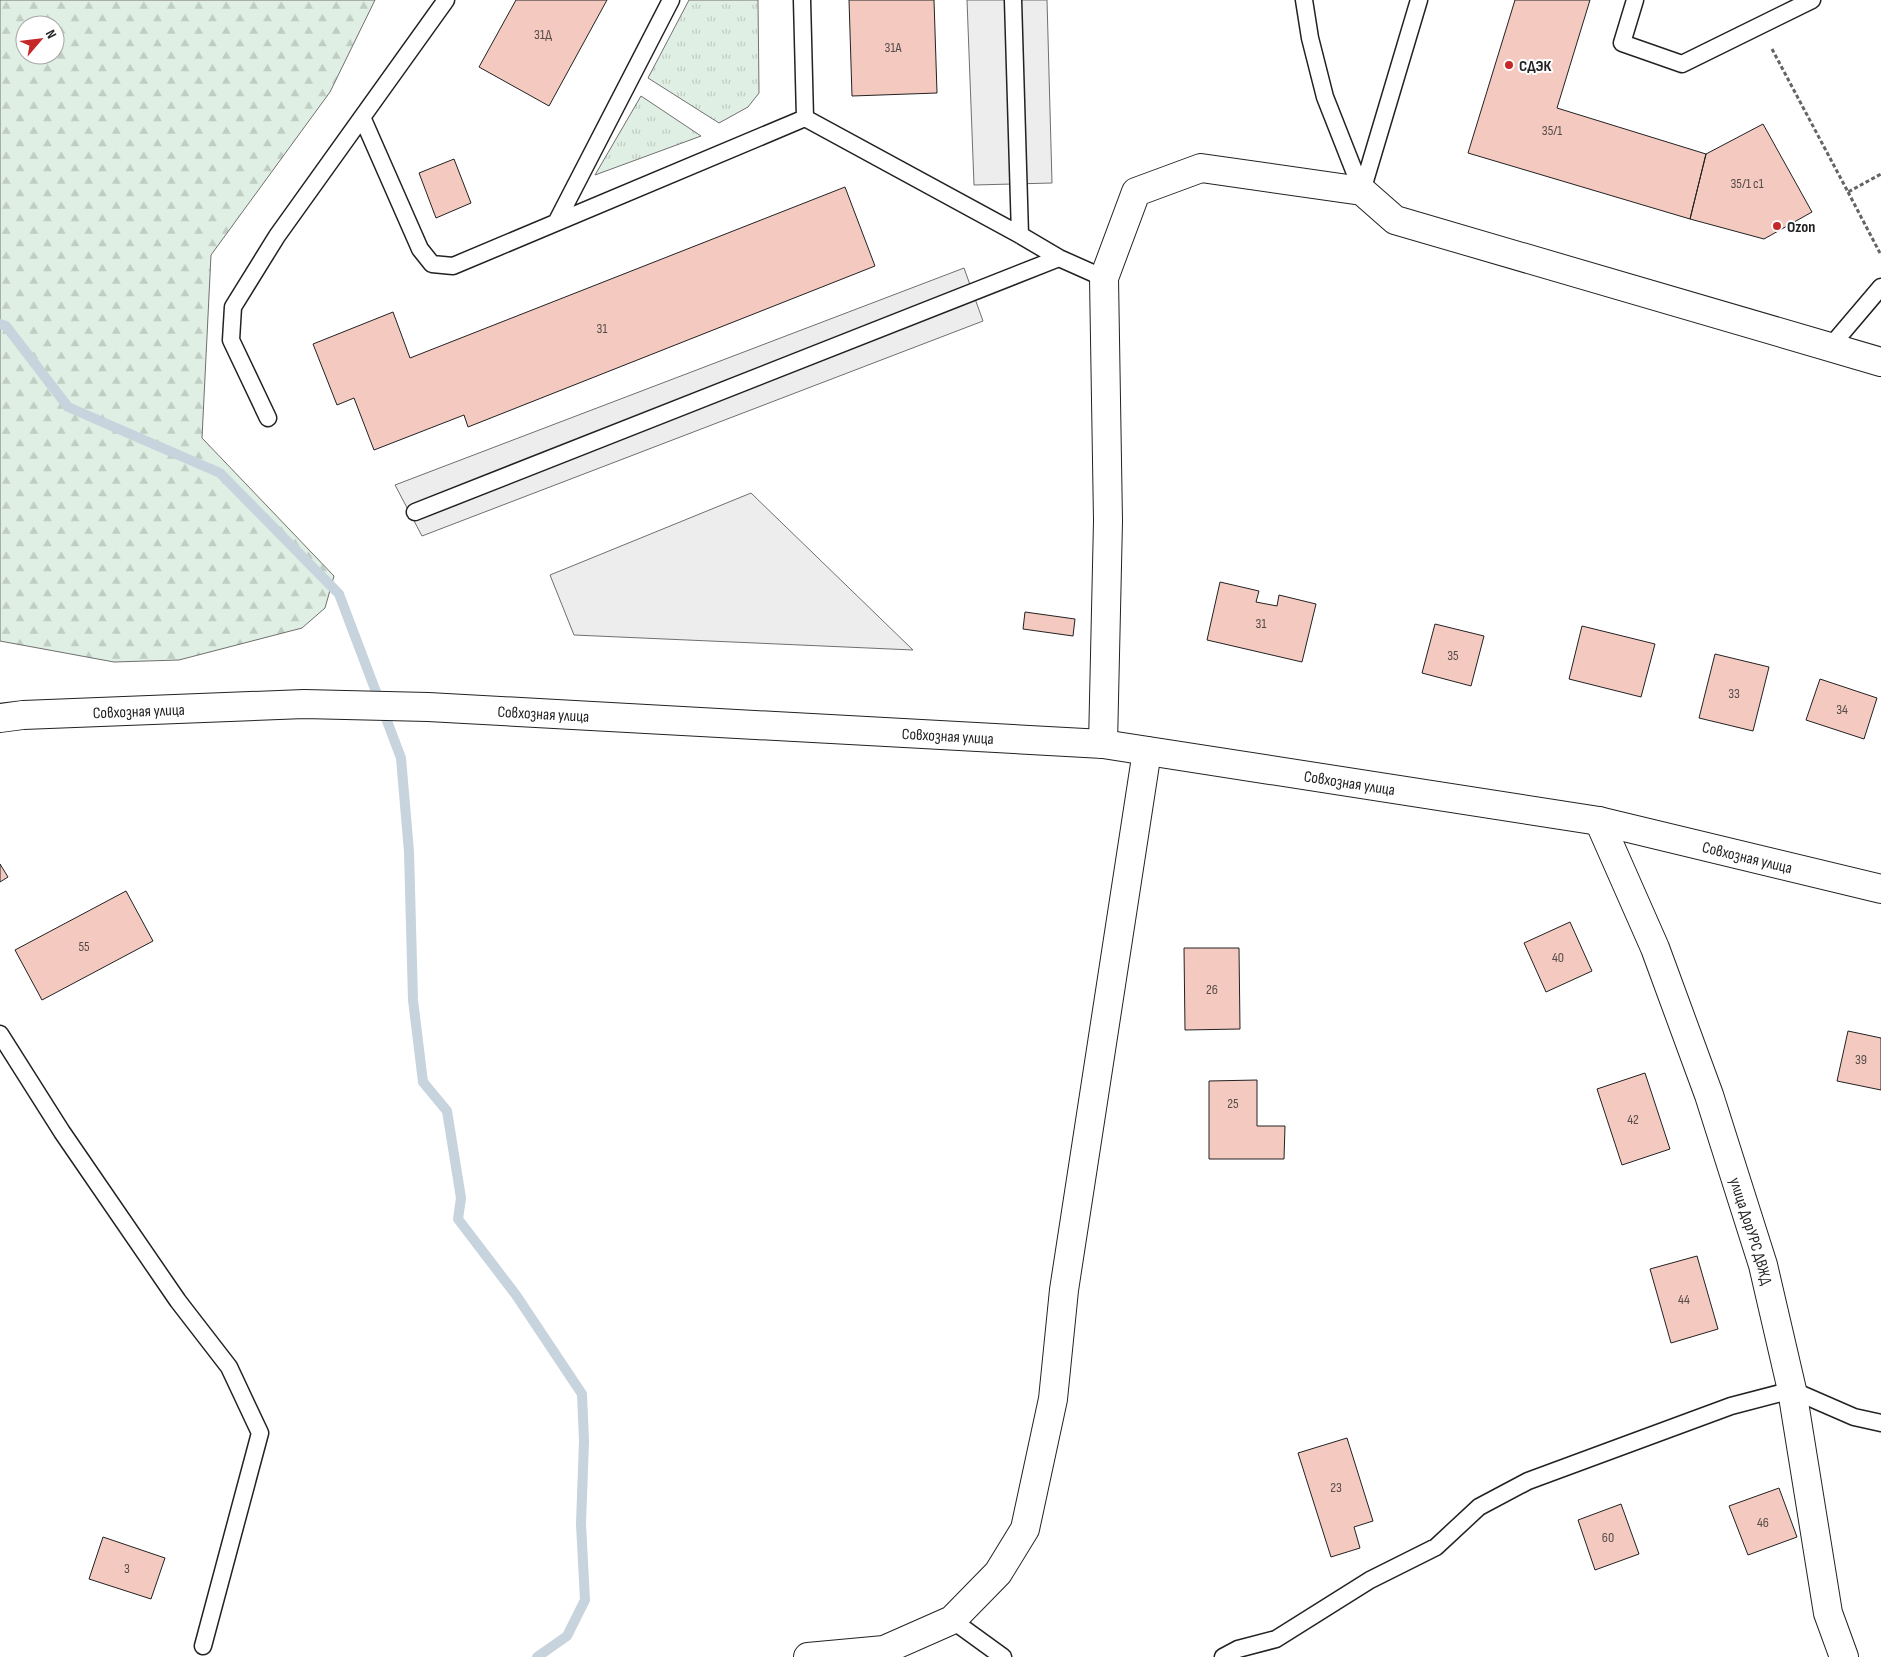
<svg xmlns="http://www.w3.org/2000/svg" width="1881" height="1657" font-family="'Sofia Sans Condensed',sans-serif">
	<defs>
		<pattern id="forest-firs" width="22" height="20" patternUnits="userSpaceOnUse" patternTransform="scale(1.25)"><rect width="22" height="20" fill="#e0efe3"/><path d="M5 1l3.5 6h-7zM16 11l3.5 6h-7z" fill="#c0cdc2"/></pattern>
		<pattern id="park-tufts" width="24" height="20" patternUnits="userSpaceOnUse" patternTransform="scale(1.25)"><rect width="24" height="20" fill="#e0efe3"/><path d="M3 7l-1-3M5 7V3M7 7l1-3M15 17l-1-3M17 17v-4M19 17l1-3" fill="none" stroke="#c0cdc2"/></pattern>
	</defs>
	<rect width="100%" height="100%" fill="#fff"/>
	<path fill="url(#forest-firs)" stroke="#6f6f6f" fill-rule="evenodd" d="M0,0H375L330,92L211,255L202,438L334,576L325,608L302,628L179,660L114,662L0,641ZM25,25H55V55H25Z"/>
	<path fill="url(#park-tufts)" stroke="#6f6f6f" d="M689,0H758L759,93L748,107L719,123L648,78Z
		M641,96L701,136L595,175Z"/>
	<path fill="#ededed" stroke="#6f6f6f" d="M967,0H1047L1052,183L974,185Z
		M964,268L983,321L422,536L395,485Z
		M751,493L913,650L574,635L550,575Z"/>
	<g fill="none" stroke-linecap="round" stroke-linejoin="round">
		<path stroke="#c7d3dd" stroke-width="10" d="M0,324L6,326L68,407L220,473L339,594L401,758L409,852L413,1000L423,1082L447,1111L461,1198L458,1219L516,1295L582,1394L584,1441L581,1524L585,1600L567,1636L537,1657"/>
	</g>
	<path fill="#f3c9c0" stroke="#222" d="M516,0H607L549,106L479,67Z
		M849,0H934L937,93L852,96Z
		M1515,0H1590L1557,108L1706,154L1690,219L1468,153Z
		M1763,124L1812,212L1764,239L1690,219L1706,154Z
		M454,159L471,203L436,218L419,173Z
		M845,187L875,266L468,427L464,415L374,450L354,398L337,405L313,344L393,312L410,358Z
		M1220,582L1259,591L1256,602L1277,606L1279,595L1316,604L1302,662L1207,640Z
		M1025,612L1075,619L1073,636L1023,629Z
		M1435,624L1484,636L1471,686L1422,673Z
		M1582,626L1655,644L1641,697L1569,679Z
		M1715,654L1769,667L1753,731L1699,718Z
		M1820,679L1877,698L1864,739L1806,720Z
		M0,864L8,877L0,882Z
		M126,891L153,941L42,1000L15,950Z
		M1570,922L1592,971L1546,992L1524,943Z
		M1184,948H1239L1240,1029L1185,1030Z
		M1848,1031L1881,1038V1090L1837,1081Z
		M1645,1073L1670,1149L1622,1165L1597,1089Z
		M1257,1080V1126H1285L1284,1159H1209V1081Z
		M1697,1256L1718,1329L1671,1343L1650,1269Z
		M1347,1438L1373,1521L1354,1527L1360,1548L1331,1557L1298,1453Z
		M1779,1488L1797,1537L1748,1555L1729,1506Z
		M1621,1504L1639,1554L1595,1570L1578,1520Z
		M103,1537L165,1558L151,1599L89,1579Z"/>
	<g fill="none" stroke-linecap="round" stroke-linejoin="round">
		<g stroke="#222" stroke-width="19">
			<path id="service" d="M802,0L805,118L1020,235L1059,258L1104,278
				M1013,0L1020,235
				M1304,0L1310,38L1325,97L1362,191
				M1635,0L1622,43L1682,64L1812,0
				M362,117L420,249L432,264L453,266L805,118
				M1362,191L1419,0
				M557,221L671,0
				M1830,347L1881,287
				M268,418L231,340L233,307L277,236L446,0
				M415,512L1059,258
				M0,1034L62,1132L178,1301L229,1367L260,1433L203,1646
				M952,1620L1003,1657
				M1223,1657L1238,1649L1276,1639L1370,1580L1436,1547L1479,1507L1528,1481L1731,1406L1792,1390L1854,1417L1881,1423"/>
		</g>
		<g stroke="#222" stroke-width="30">
			<g id="minor">
				<path d="M1103,744L1108,521L1104,278L1136,192L1201,168L1362,191L1395,220L1881,362"/>
				<path id="s1" d="M1599,821L1655,948L1709,1095L1763,1265L1792,1390L1828,1613L1844,1657"/>
				<path d="M808,1657L884,1650L952,1620L998,1573L1025,1529L1053,1399L1064,1290L1147,751"/>
			</g>
		</g>
		<g stroke="#222" stroke-width="30">
			<g id="secondary">
				<path id="s2" d="M0,718L23,715L304,704L428,707L1103,744L1599,821L1881,889"/>
			</g>
		</g>
		<path stroke="#646464" stroke-width="3" stroke-dasharray="4 2.5" stroke-linecap="butt" d="M1772,49L1848,192L1881,174
			M1848,192L1881,255"/>
		<use href="#service" stroke="#fff" stroke-width="16"/>
		<use href="#minor" stroke="#fff" stroke-width="28"/>
		<use href="#secondary" stroke="#fff" stroke-width="28"/>
	</g>
	<g fill="#c62828" stroke="#fff" stroke-width="2">
		<circle cx="1509" cy="65" r="5"/>
		<circle cx="1777" cy="226" r="5"/>
	</g>
	<g text-anchor="middle" stroke-width="4" stroke-linejoin="round" paint-order="stroke">
		<g font-size="14" fill="#564c4a">
			<text x="543" y="39">31Д</text>
			<text x="893" y="52">31А</text>
			<text x="1552" y="135">35/1</text>
			<text x="1747" y="188">35/1 с1</text>
			<text x="602" y="333">31</text>
			<text x="1261" y="628">31</text>
			<text x="1453" y="660">35</text>
			<text x="1734" y="698">33</text>
			<text x="1842" y="714">34</text>
			<text x="84" y="951">55</text>
			<text x="1558" y="962">40</text>
			<text x="1212" y="994">26</text>
			<text x="1861" y="1064">39</text>
			<text x="1233" y="1108">25</text>
			<text x="1633" y="1124">42</text>
			<text x="1684" y="1304">44</text>
			<text x="1336" y="1492">23</text>
			<text x="1763" y="1527">46</text>
			<text x="1608" y="1542">60</text>
			<text x="127" y="1573">3</text>
		</g>
		<g font-size="16" font-weight="bold" fill="#222" stroke="#fff" text-anchor="start">
			<text x="1519" y="71">СДЭК</text>
			<text x="1787" y="232">Ozon</text>
		</g>
		<g font-size="16" fill="#222" stroke="#fff">
			<text dy="6" stroke="none"><textPath href="#s2" startOffset="139">Совхозная улица</textPath></text>
			<text dy="6" stroke="none"><textPath href="#s2" startOffset="544">Совхозная улица</textPath></text>
			<text dy="6" stroke="none"><textPath href="#s2" startOffset="949">Совхозная улица</textPath></text>
			<text dy="6" stroke="none"><textPath href="#s2" startOffset="1354">Совхозная улица</textPath></text>
			<text dy="6" stroke="none"><textPath href="#s2" startOffset="1759">Совхозная улица</textPath></text>
			<text dy="6" stroke="none"><textPath href="#s1" startOffset="438">улица ДорУРС ДВЖД</textPath></text>
		</g>
	</g>
	<g transform="translate(40 40) rotate(62)"><circle r="24" fill="#ffffff" stroke="#a7a7a7"/>
	<path d="M0-4L9 19L0 12L-9 19Z" fill="#c62828"/>
	<text y="-8" font-size="14" font-weight="bold" text-anchor="middle" fill="#222222">N</text>
	</g>
</svg>
